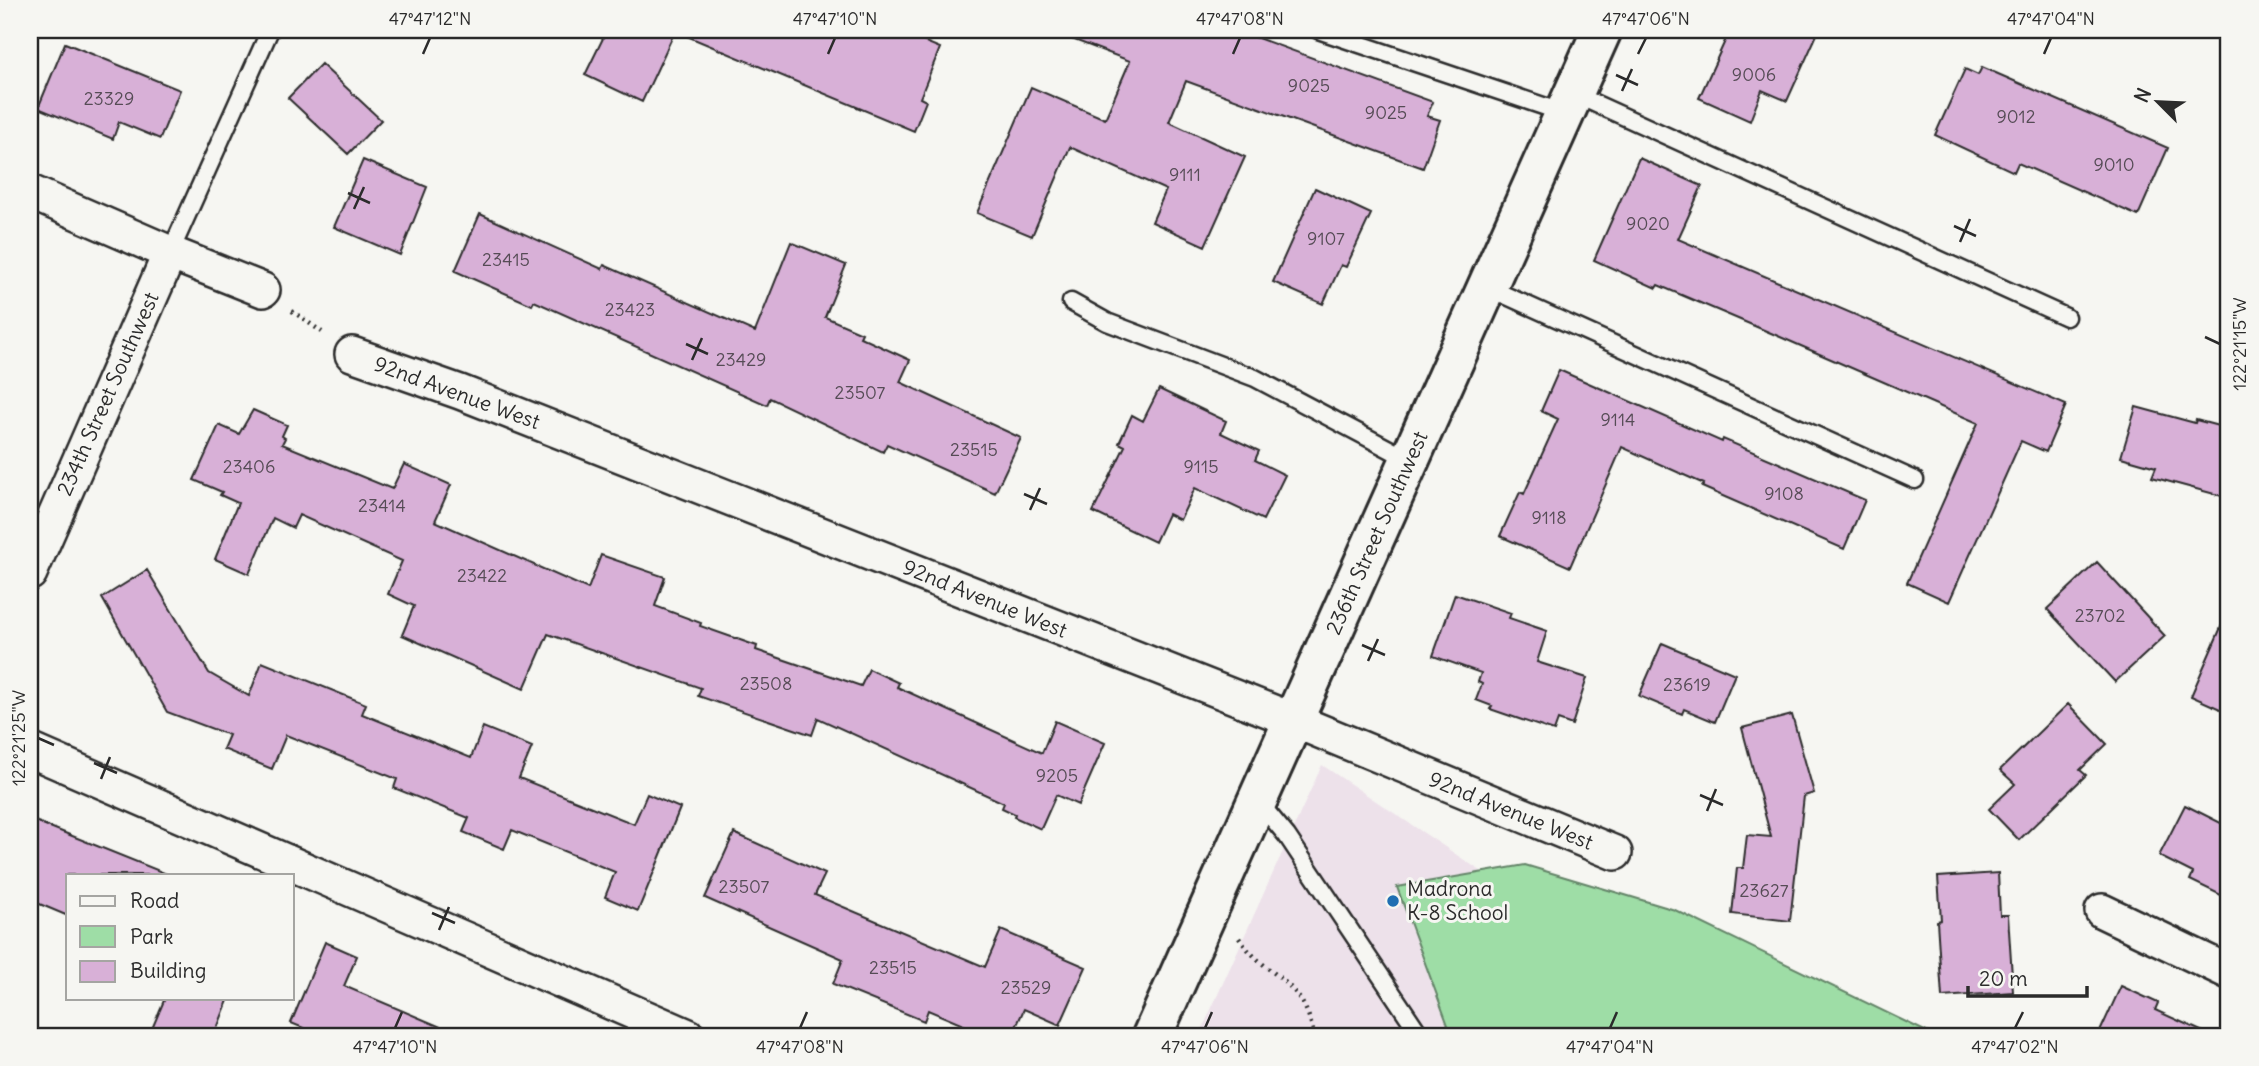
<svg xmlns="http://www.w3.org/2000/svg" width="2259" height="1066" font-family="Delius,sans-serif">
	<rect width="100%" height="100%" fill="#f6f6f2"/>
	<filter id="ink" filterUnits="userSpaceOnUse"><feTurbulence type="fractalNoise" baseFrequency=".0143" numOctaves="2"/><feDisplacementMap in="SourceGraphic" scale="14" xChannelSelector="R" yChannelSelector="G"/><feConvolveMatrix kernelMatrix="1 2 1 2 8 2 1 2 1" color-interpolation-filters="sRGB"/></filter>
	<g filter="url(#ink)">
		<path fill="#ede1ea" d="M1322,765L1728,1036H1199Z"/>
		<path fill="#9edda6" stroke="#648468" stroke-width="2" d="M1525,865L1675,910L1935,1036H1452L1397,887Z"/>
		<path fill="#d8b0d7" stroke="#2b2b2b" stroke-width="2" d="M607,30H897L940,48L920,98L926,101L914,131L675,31L642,102L585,75Z
			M1056,30H1236L1433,102L1427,116L1440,120L1423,168L1186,81L1169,122L1245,157L1205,246L1152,222L1166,190L1070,147L1032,236L977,213L1031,87L1105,119L1130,61L1056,33Z
			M1730,30H1819L1787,101L1762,90L1750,121L1699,98Z
			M65,43L180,90L160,139L119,122L113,139L38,108Z
			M321,64L381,120L348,154L288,98Z
			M1982,67L2168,148L2138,216L2018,163L2014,172L1935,135L1965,69L1978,75Z
			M1639,158L1702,186L1678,239L2066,405L2046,452L2021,441L1949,602L1907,583L1978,423L1778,336L1658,285L1656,288L1594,260Z
			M363,160L427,187L400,255L334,227Z
			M1315,188L1371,214L1346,267L1341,265L1323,304L1273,282Z
			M480,214L602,269L604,265L755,332L791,242L846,265L825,317L862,333L860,337L910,360L900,382L1021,438L995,493L887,444L883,452L770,398L767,405L534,301L532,305L455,271Z
			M1559,370L1722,442L1723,439L1865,500L1844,549L1702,487L1704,484L1622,447L1570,567L1500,536L1520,492L1524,494L1558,419L1541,411Z
			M1159,389L1226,421L1221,433L1259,451L1255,460L1285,475L1263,520L1195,488L1180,520L1168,514L1155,542L1093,512L1125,446L1119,443L1132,415L1143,421Z
			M2136,407L2195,423L2196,420L2226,428L2221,449L2229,451V498L2152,477L2156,467L2121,457Z
			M253,410L287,425L282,436L285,438L282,444L392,489L404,464L451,485L435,521L588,589L601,555L665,577L655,606L701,623L700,626L757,646L756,650L861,686L869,669L899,683L897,687L1042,753L1055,721L1105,743L1078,805L1056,795L1041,829L1014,817L1015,814L1002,808L1004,803L818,718L812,735L698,696L701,688L548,634L524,689L402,635L414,606L388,594L402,561L299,515L293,528L273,518L249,574L215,559L238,503L220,495L222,492L194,480L219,425L239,434Z
			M2097,562L2165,636L2115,682L2047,609Z
			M147,570L209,673L249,696L262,662L366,704L362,714L471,758L483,727L532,747L519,778L634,824L647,794L680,808L638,911L605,897L615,872L512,830L504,849L463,832L469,818L394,788L397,779L286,735L272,769L223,749L229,735L167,712L102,598Z
			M1455,594L1511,613L1509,618L1547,631L1537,662L1587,678L1572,725L1558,720L1554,731L1490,709L1492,706L1476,700L1482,684L1478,682L1481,673L1433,656Z
			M2229,609V713L2191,696Z
			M1662,643L1735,674L1715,722L1684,709L1682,714L1639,696Z
			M2068,704L2107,744L2080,770L2086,775L2019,840L1989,809L2015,784L2000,770Z
			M1792,715L1814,793L1804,796L1790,921L1732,914L1737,868H1743L1747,835L1771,837L1742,728Z
			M2185,805L2229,827V899L2190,880L2193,873L2159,856Z
			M30,819L167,874L166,875H68V916L30,900Z
			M734,833L825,874L815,895L985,967L1001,930L1086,967L1060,1025L1024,1009L1012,1036H989L928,1010L924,1021L833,984L843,959L705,898Z
			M1998,873L2000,915H2008L2013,992L1942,997L1937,921L1941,920L1938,877Z
			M325,942L357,956L344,986L462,1036H323L291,1023Z
			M2121,986L2158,1003L2155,1010L2212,1036H2098Z
			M165,998H229L214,1036H149Z"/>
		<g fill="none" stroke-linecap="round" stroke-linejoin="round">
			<g stroke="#2b2b2b" stroke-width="21">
				<path id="service" d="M1318,30L1564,113
					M1572,93L2066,317
					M170,253L270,30
					M1487,287L1915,480
					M1071,302L1107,322L1255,378L1410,460
					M1258,801L1287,836L1421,1036"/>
			</g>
			<g stroke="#2b2b2b" stroke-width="38">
				<path id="minor" d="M30,192L170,253L263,290
					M352,354L460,392L1293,720L1615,853
					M30,573L170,253
					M30,750L688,1036
					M2102,911L2229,972"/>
			</g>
			<g stroke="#2b2b2b" stroke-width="44">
				<path id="tertiary" d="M1152,1036L1602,30"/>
			</g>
			<path stroke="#2b2b2b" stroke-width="4.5" stroke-dasharray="2 5" stroke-linecap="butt" d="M292,311L322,332
				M1239,938C1268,980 1303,977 1314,1036"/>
			<use href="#service" stroke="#f6f6f2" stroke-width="16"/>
			<use href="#minor" stroke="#f6f6f2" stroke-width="33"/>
			<use href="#tertiary" stroke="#f6f6f2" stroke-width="38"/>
		</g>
	</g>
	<path fill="none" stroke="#2b2b2b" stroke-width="2.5" d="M423,54L430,38M828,54L835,38M1233,54L1240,38M1638,54L1646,38M2044,54L2051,38M1616,75L1638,85M1622,91L1632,69M348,193L370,203M354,209L364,187M1954,226L1976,236M1960,242L1970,219M2205,337L2220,344M686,344L708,354M692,360L702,338M1024,494L1047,504M1030,510L1040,488M1362,645L1385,655M1368,661L1378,639M38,738L54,745M94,763L117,773M101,779L110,757M1700,795L1723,805M1707,811L1716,789M432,913L455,923M439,930L449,907M395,1028L402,1012M800,1028L807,1012M1205,1028L1212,1012M1610,1028L1617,1012M2015,1028L2023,1012"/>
	<circle fill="#1f6fb2" stroke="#f6f6f2" stroke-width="2.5" cx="1393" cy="901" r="7"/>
	<g text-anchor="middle" stroke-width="6" stroke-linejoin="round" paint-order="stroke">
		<g font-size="18" fill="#564c56">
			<text x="1754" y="81">9006</text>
			<text x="1309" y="92">9025</text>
			<text x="109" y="105">23329</text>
			<text x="1386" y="119">9025</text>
			<text x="2016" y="123">9012</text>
			<text x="2114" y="171">9010</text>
			<text x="1185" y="181">9111</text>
			<text x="1648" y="230">9020</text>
			<text x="1326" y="245">9107</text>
			<text x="506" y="266">23415</text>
			<text x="630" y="316">23423</text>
			<text x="741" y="366">23429</text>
			<text x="860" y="399">23507</text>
			<text x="1618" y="426">9114</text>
			<text x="974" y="456">23515</text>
			<text x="249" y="473">23406</text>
			<text x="1201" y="473">9115</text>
			<text x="1784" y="500">9108</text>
			<text x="382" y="512">23414</text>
			<text x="1549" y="524">9118</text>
			<text x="482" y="582">23422</text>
			<text x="2100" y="622">23702</text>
			<text x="766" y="690">23508</text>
			<text x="1687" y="691">23619</text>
			<text x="1057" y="782">9205</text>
			<text x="744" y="893">23507</text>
			<text x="1764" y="897">23627</text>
			<text x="893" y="974">23515</text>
			<text x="1026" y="994">23529</text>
		</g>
		<g font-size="21" fill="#2b2b2b" stroke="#f6f6f2">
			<text transform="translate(457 393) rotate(20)" y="7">92nd Avenue West</text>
			<text transform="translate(108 394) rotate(-66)" y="7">234th Street Southwest</text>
			<text transform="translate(1377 533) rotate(-66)" y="7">236th Street Southwest</text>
			<text transform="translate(985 599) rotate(22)" y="7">92nd Avenue West</text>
			<text transform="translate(1511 811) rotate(22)" y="7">92nd Avenue West</text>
		</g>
		<g font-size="21" fill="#2b2b2b" stroke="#f6f6f2" text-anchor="start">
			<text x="1407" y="896">Madrona<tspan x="1407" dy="24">K-8 School</tspan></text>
		</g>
	</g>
	<rect width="2259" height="1066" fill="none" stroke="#f6f6f2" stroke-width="77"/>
	<rect x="66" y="874" width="228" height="126" fill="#f6f6f2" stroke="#a5a5a2" stroke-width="2"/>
	<rect x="80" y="896" width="35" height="10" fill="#f6f6f2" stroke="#a5a5a2" stroke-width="2"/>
	<text x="130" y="908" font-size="21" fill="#2b2b2b">Road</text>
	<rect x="80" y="926" width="35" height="21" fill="#9edda6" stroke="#a5a5a2" stroke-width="2"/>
	<text x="130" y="944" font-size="21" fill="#2b2b2b">Park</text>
	<rect x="80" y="961" width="35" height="21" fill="#d8b0d7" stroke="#a5a5a2" stroke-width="2"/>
	<text x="130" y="978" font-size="21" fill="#2b2b2b">Building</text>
	<g transform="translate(2158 102) rotate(294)" stroke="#f6f6f2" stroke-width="5" paint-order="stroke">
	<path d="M0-5L12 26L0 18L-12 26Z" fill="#2b2b2b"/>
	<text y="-10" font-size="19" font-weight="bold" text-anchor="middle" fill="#2b2b2b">N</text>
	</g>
	<path d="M1968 986v10h119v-10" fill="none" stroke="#2b2b2b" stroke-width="3.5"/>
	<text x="1979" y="986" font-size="21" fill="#2b2b2b" stroke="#f6f6f2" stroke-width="5" paint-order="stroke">20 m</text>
	<rect x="38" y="38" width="2182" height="990" fill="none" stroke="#2b2b2b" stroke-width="2.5"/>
	<g font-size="18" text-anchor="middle" fill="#2b2b2b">
		<text x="430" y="25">47°47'12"N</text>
		<text x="835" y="25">47°47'10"N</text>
		<text x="1240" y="25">47°47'08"N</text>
		<text x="1646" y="25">47°47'06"N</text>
		<text x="2051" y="25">47°47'04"N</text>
		<text transform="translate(2240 344) rotate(-90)" y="6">122°21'15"W</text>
		<text transform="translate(19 738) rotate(-90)" y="6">122°21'25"W</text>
		<text x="395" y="1053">47°47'10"N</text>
		<text x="800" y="1053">47°47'08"N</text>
		<text x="1205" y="1053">47°47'06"N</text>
		<text x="1610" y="1053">47°47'04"N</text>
		<text x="2015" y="1053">47°47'02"N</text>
	</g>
</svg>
